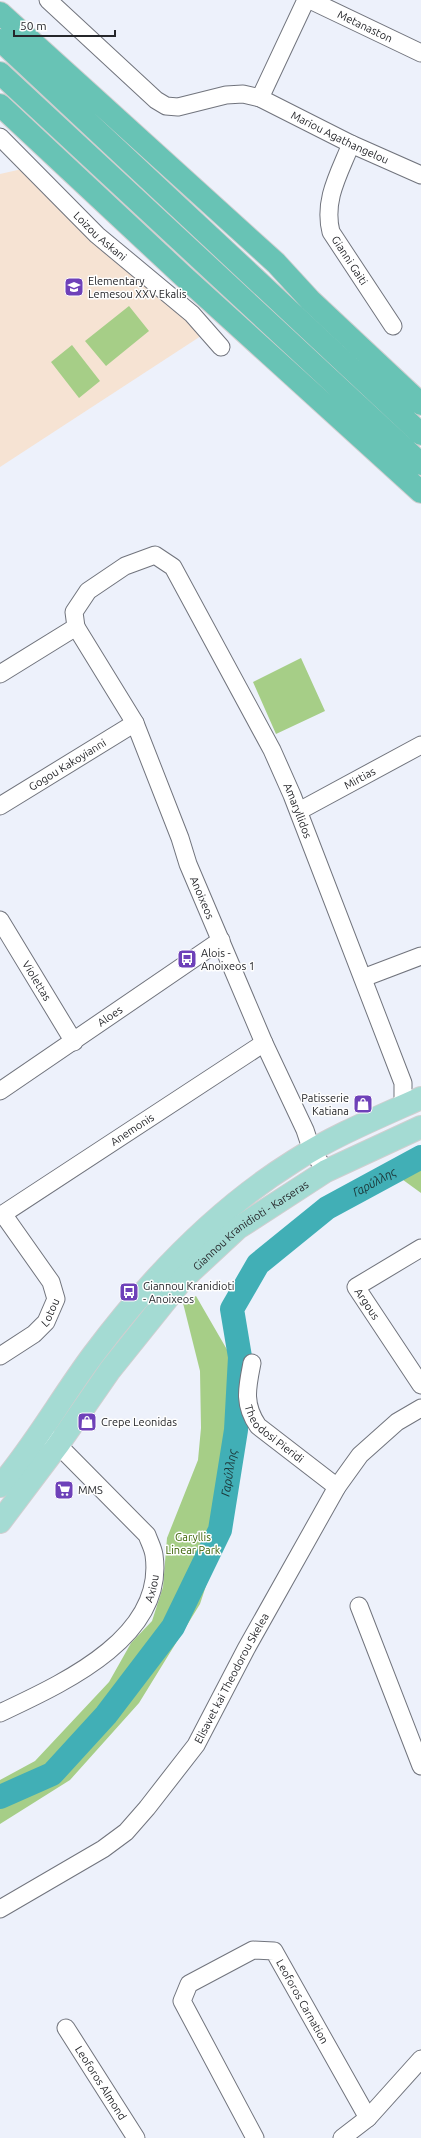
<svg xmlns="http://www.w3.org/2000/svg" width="421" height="2138" font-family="Ubuntu,sans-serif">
	<rect width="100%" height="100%" fill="#edf1fb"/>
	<path fill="#f6e3d3" d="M22,169L204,334L0,467V174Z"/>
	<path fill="#a6ce87" d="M129,306L149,331L106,366L85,341Z
		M72,345L100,381L79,398L51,362Z
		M301,658L325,711L276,734L253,682Z
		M421,1149V1193L388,1169Z
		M196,1296L244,1379L241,1447L227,1522L200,1604L139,1703L70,1780L0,1824V1780L35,1761L109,1682L131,1643L152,1621L163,1587L167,1538L198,1460L201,1428L200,1371L183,1303Z"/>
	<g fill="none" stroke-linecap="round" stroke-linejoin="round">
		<path stroke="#41afb6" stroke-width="24" id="s1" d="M0,1797L52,1774L106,1715L173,1627L220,1530L236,1430L240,1357L232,1309L258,1264L327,1208L421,1157"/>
		<g stroke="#71747d" stroke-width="19">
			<g id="minor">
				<path id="s2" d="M48,0L156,100L166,106L178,107L226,95L243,94L260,98L351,144L421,175"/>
				<path id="s3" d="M310,0L421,53"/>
				<path d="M260,98L306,0"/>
				<path id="s4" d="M0,137L97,235L192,314L221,347"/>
				<path id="s5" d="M351,144C339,174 323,200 331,232L393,326"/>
				<path id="s6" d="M76,627L135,723L180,838L188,864L264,1043L305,1130L312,1151L326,1171"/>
				<path id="s7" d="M0,674L76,627L74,612L88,591L125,566L155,555L173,567L272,750L292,795L403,1083V1106"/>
				<path id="s8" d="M0,806L135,723"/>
				<path id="s9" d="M299,811L421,745"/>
				<path id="s10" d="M0,920L74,1042"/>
				<path d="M363,978L421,956"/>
				<path id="s11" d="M0,1091L221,940"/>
				<path id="s12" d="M0,1216L264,1043"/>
				<path id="s13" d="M421,1248L356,1287L421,1385"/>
				<path id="s14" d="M0,1356L34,1334L46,1322L56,1299L51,1282L3,1214"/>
				<path id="s15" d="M252,1363C247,1388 243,1404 258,1426L337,1487"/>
				<path d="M359,1606L421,1766"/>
				<path id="s16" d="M0,1713C61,1684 166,1638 154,1555C153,1548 149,1541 147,1535L58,1445L48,1437"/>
				<path id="s17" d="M0,1909L103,1849L126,1832L147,1808L196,1745L246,1649L337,1487L360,1455L397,1422L421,1408"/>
				<path id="s18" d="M66,2028L136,2138"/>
				<path id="s19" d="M255,2138L182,2001L189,1984L253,1950L274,1951L368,2118"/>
				<path d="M342,2138L368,2118L421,2059"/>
			</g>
		</g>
		<g stroke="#cfcfd0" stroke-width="24">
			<g id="major">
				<path d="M0,1486C35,1445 61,1398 93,1355C149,1280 214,1211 294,1161C333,1136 379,1117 421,1098"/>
				<path id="s20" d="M0,1522L58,1445L110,1370L183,1279L238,1228L326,1171L421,1127"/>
			</g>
		</g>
		<g stroke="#cfcfd0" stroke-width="24">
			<path id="highway" d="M0,13L276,263L310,300L421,404
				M0,40L421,434
				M0,73L421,464
				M0,105L182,275L421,492"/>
		</g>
		<use href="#minor" stroke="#fff" stroke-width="17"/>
		<use href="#major" stroke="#a4dbd3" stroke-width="22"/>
		<use href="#highway" stroke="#68c3b5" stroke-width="22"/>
	</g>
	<defs>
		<g id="school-square" transform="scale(1)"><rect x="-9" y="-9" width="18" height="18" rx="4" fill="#6e41b9" stroke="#fefefe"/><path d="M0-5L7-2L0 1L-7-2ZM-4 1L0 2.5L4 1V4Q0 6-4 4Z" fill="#fff"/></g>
		<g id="bus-square" transform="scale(1)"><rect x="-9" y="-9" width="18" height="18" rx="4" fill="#6e41b9" stroke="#fefefe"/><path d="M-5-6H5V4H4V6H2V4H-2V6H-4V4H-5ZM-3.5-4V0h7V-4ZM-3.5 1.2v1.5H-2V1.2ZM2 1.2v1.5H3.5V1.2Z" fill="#fff"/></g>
		<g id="shop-square" transform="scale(1)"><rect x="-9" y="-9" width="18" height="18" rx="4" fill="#6e41b9" stroke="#fefefe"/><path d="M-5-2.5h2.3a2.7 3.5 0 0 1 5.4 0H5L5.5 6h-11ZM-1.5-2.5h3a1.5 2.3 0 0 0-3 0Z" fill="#fff"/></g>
		<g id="supermarket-square" transform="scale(1)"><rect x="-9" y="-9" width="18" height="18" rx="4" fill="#6e41b9" stroke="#fefefe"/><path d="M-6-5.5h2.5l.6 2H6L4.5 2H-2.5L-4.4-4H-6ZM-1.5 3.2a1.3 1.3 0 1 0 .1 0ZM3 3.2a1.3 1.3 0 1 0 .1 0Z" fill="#fff"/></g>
	</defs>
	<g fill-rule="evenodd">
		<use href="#school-square" x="74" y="287"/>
		<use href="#bus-square" x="187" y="959"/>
		<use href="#shop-square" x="363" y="1104"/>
		<use href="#bus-square" x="129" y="1292"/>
		<use href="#shop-square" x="87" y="1422"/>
		<use href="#supermarket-square" x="64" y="1490"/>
	</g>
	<g text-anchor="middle" stroke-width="3" stroke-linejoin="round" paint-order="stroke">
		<g font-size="11" fill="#25262a" stroke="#fefefe">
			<text dy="4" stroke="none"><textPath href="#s3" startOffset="61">Metanaston</textPath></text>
			<text dy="4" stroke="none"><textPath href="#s2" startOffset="344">Mariou Agathangelou</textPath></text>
			<text dy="4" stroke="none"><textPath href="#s4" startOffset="141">Loizou Askani</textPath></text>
			<text dy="4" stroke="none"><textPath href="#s5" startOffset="126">Gianni Gaiti</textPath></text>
			<text dy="4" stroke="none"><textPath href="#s8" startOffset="79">Gogou Kakoyianni</textPath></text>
			<text dy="4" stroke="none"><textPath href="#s9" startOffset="69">Mirtias</textPath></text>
			<text dy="4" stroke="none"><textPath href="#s7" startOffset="502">Amaryllidos</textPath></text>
			<text dy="4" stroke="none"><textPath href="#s6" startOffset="300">Anoixeos</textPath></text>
			<text dy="4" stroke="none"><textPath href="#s10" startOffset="71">Violettas</textPath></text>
			<text dy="4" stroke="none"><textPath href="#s11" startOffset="133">Aloes</textPath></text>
			<text dy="4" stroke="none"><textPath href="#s12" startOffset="158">Anemonis</textPath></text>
			<text dy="4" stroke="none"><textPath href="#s20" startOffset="391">Giannou Kranidioti - Karseras</textPath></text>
			<text dy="4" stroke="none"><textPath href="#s13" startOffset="96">Argous</textPath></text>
			<text dy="4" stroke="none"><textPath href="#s14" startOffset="68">Lotou</textPath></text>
			<text dy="4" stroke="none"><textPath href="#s15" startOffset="82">Theodosi Pieridi</textPath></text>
			<text dy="4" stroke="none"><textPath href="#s16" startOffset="203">Axiou</textPath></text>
			<text dy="4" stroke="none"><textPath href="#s17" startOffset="335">Elisavet kai Theodorou Skelea</textPath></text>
			<text dy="4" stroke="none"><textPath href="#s19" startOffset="325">Leoforos Carnation</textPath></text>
			<text dy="4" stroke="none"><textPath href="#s18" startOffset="65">Leoforos Almond</textPath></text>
		</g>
		<g font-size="11" fill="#25262a" stroke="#fefefe" text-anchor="start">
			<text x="88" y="285">Elementary<tspan x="88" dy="13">Lemesou XXV Ekalis</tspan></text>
			<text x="201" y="957">Alois -<tspan x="201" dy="13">Anoixeos 1</tspan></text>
			<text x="349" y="1102" text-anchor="end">Patisserie<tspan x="349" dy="13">Katiana</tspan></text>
			<text x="143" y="1290">Giannou Kranidioti<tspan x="143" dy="13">- Anoixeos</tspan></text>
			<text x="101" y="1426">Crepe Leonidas</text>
			<text x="78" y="1494">MMS</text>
		</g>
		<g font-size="11" fill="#3a6204" stroke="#fefefe">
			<text x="193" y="1541">Garyllis<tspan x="193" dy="13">Linear Park</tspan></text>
		</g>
		<g font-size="12" font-style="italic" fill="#1a3234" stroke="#fefefe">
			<text dy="4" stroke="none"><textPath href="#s1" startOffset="773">Γαρύλλης</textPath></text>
			<text dy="4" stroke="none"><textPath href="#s1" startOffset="413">Γαρύλλης</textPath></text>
		</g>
	</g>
	<path d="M14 30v6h101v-6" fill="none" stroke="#25262a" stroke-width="2"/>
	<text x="20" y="30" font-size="12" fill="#25262a" stroke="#fefefe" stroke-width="3" paint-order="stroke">50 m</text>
</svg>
